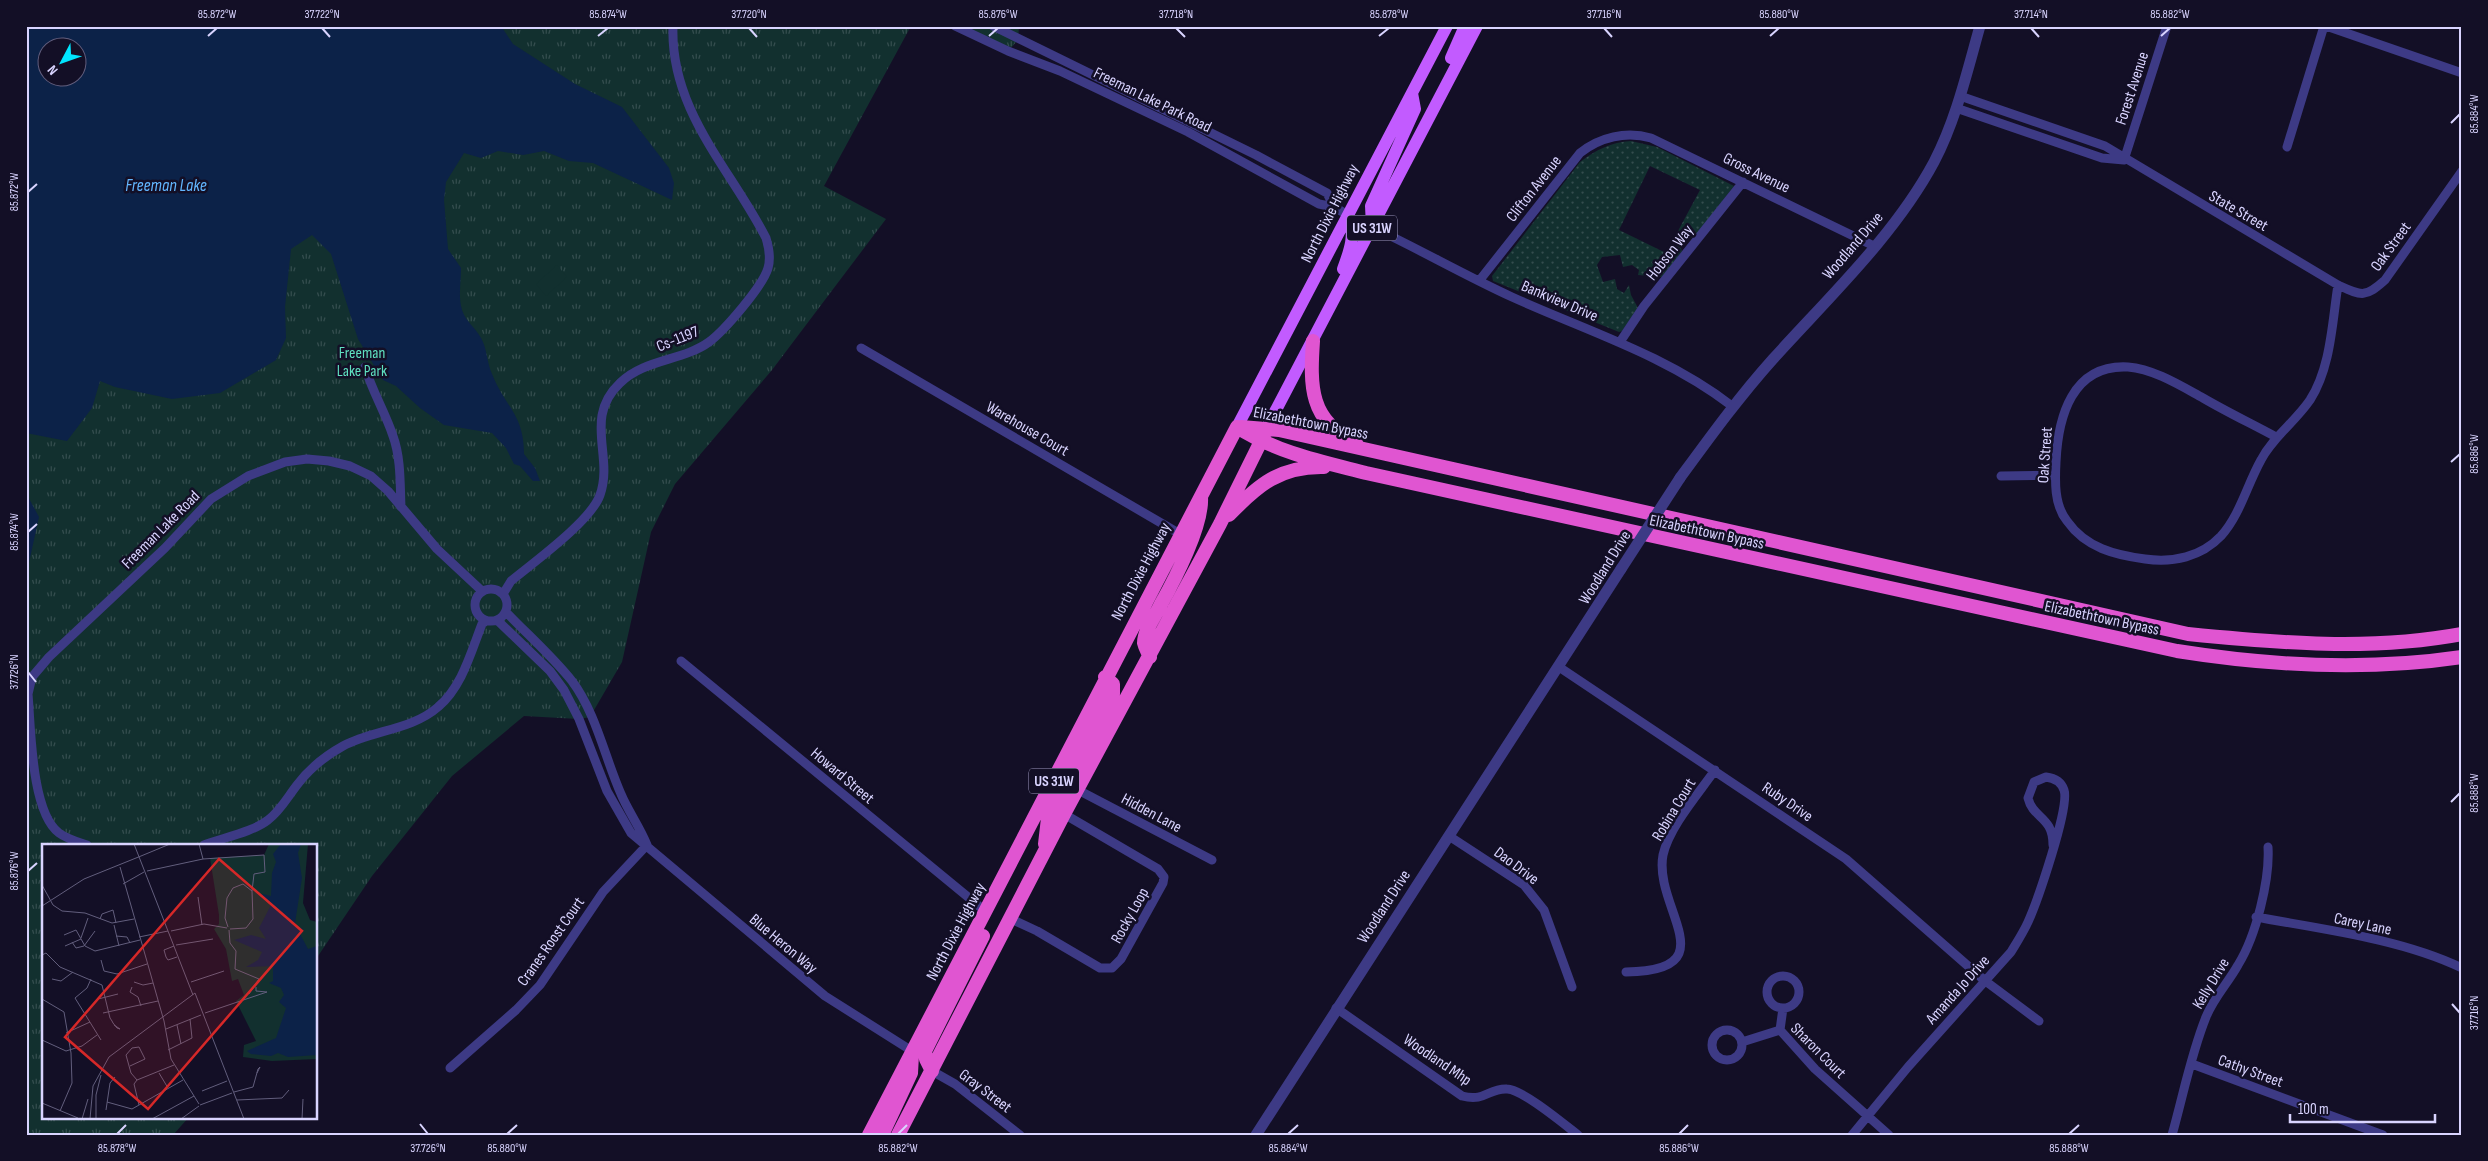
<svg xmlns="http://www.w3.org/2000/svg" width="2488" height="1161" font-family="'Sofia Sans Condensed',sans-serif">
	<defs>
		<pattern id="grass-dots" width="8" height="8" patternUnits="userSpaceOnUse" patternTransform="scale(1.25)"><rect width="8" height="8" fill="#12302f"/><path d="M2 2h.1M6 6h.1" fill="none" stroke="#344d4e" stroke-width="1.8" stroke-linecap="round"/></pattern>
		<pattern id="park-tufts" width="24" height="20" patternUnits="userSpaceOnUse" patternTransform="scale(1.25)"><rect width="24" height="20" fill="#12302f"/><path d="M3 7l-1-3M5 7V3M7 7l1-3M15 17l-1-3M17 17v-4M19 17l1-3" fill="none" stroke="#344d4e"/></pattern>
	</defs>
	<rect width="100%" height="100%" fill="#130f26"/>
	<path fill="url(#grass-dots)" d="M1631,141L1657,147L1734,186L1695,237L1688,238L1680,236L1678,231L1700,190L1650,166L1619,230L1666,253L1673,243L1680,246L1682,251L1662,277L1638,275L1639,270L1632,265L1623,267L1620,255L1602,257L1597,265L1603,282L1615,279L1617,289L1624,293L1629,285L1631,295L1638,308L1622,331L1619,332L1493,281L1492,276L1580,162C1596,150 1611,142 1631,141Z"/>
	<path fill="url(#park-tufts)" fill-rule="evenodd" d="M26,26H911L824,186L886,219L772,370L675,484L651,532L622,662L590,717L579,719L524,716L452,776L372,876L316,959V845H44V1117H189L173,1135H26ZM48,48H78V78H48Z
		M952,26H1019L1018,40L1008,51Z"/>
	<path fill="#12302f" d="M557,265L567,277L546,296L536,284Z"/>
	<path fill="#0c2248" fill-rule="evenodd" d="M26,26H501L513,44L575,84L622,107L669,168L674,183L672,200L593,163L569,161L544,151L523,155L498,151L481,158L464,153L446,182L444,200L448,249L461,268C461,283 458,296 462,310C466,322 475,327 481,338C487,348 487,363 492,374C505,407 524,414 524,454L535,468L540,481H533L520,466L514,464L506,448L492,433L444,425L420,408L396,386L383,380L358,339L331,254L312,235L291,249L285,307L286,338L276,360L220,393L172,399L115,387L100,381L92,408L67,441L26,433ZM48,48H78V78H48Z
		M26,493L39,517L26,576Z"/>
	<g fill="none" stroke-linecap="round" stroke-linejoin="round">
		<path stroke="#3d3a85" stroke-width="9" d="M955,26L1008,51L1060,71L1188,132L1319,204L1334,207L1348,215
			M993,26L1256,155L1327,193L1334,207
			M2326,26L2462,73
			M1960,96L2105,146L2338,285C2362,296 2365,298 2385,280L2462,171
			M1956,108L2102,158L2124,160
			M2287,147L2324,26
			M2124,160L2167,26
			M1372,227C1419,249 1464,275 1512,297C1587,331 1666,355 1732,406
			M1479,281L1580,153C1600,137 1626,131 1651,138L1874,246
			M1620,342L1644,306L1743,182
			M861,348L1180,534
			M365,367C372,391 385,412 393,436C401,458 400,484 401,507
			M2276,437C2252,424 2227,412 2203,398C2181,386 2154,369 2128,367C2072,364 2058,417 2056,462C2055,481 2054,505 2067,521C2086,548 2115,555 2145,559C2173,563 2201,557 2221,536C2240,515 2247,485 2261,460C2273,437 2295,422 2310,400C2331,367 2332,323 2338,285
			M2001,476L2055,475
			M475 605a16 16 0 1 1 32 0a16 16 0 1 1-32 0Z
			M503,594L511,581C534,562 591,521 600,495C614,456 583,418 620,383C644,359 683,361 709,342C724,331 763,286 768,268C771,258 769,248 766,238C731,169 670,111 673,26
			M506,612C528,635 552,656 572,681C596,713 605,758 621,794C628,811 640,827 647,845
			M497,620L550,671L564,690L579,719L607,791L631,833L825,996L912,1051
			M681,661L985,911
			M1559,667L1846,859L1984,980L2039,1021
			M1078,790L1212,860
			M1449,836L1524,885L1544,910L1572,987
			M87,845C78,842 67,839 59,833C31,812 31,728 28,694L32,677L49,657L165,548L211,499L248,476L285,462L307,459L329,461L350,466L371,476L388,491L437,549L482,591
			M204,845C222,838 253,832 268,820C280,811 287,798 297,785C309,769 325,756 343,746C373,730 412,730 438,707C462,687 471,652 482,624L486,621
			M2256,917C2322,929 2402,939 2462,968
			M1011,919L1037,931L1100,968H1112L1121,959L1163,883L1164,877L1158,869L1064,814
			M1626,972C1729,971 1653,908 1663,855C1669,827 1699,793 1715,770
			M1767 992a16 16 0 1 1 32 0a16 16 0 1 1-32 0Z
			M1336,1008L1462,1096C1486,1102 1488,1088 1507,1089C1522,1089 1564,1124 1578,1135
			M1712 1045a15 15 0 1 1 30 0a15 15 0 1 1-30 0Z
			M1780,1030L1815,1069L1889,1135
			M1780,1030L1783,1008
			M1742,1042L1780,1030
			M2192,1064L2383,1135
			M450,1068L516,1010L540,985L603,892L647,845
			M932,1071L955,1084L1020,1135
			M1852,1135L1908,1067L2011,952C2017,942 2023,933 2028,922C2037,902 2070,807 2064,790C2061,781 2054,778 2046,777L2034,782L2028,798C2033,819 2053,816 2053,845
			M2172,1135C2183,1096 2191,1054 2206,1017C2214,997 2228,983 2238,965C2256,936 2270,880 2268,847"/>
		<path stroke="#3d3a85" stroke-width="11" d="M1680,478C1710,437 1739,397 1773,359C1828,298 1895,235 1934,162C1956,120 1967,72 1980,26
			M1256,1135L1621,569"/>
		<path stroke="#c25bff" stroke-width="12" d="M1451,58L1465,26
			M1372,226L1371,206L1415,109L1412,93
			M1343,269C1350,250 1356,234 1348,215
			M1237,427L1447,26
			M1266,429L1477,26"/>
		<path stroke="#e055d1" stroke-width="14" d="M1313,341C1310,385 1309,422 1356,442
			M1237,427C1278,453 1319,461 1366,473L2177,651C2271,666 2367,671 2462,657
			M1241,427L1279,430L2188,634C2279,643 2371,651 2462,634
			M1229,515C1258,485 1280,466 1324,467
			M1150,657C1148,652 1145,648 1144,643C1144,630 1156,615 1161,604C1175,579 1203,525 1201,497
			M1045,844L1048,818L1113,694V684L1105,677
			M932,1071L926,1059L925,1051L983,936
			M869,1135L1237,427
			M882,1135L911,1073L912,1055
			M898,1135L1064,814L1220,524L1264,435"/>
		<path stroke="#3d3a85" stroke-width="11" d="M1621,569L1680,478"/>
	</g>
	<path fill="none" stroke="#d9d4ff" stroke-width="2" d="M322,28L330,37M749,28L757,37M1176,28L1185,37M1604,28L1612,37M2031,28L2039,37M208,36L217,28M598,36L608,28M989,36L998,28M1379,36L1389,28M1770,36L1779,28M2161,36L2170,28M2451,123L2460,114M28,192L37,184M2451,462L2460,454M28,532L37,524M28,672L36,682M2451,802L2460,793M28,871L37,863M2452,1004L2460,1013M420,1124L428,1134M117,1134L126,1125M507,1134L517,1125M898,1134L907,1125M1288,1134L1298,1125M1679,1134L1688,1125M2069,1134L2079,1125"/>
	<g text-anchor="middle" stroke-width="5" stroke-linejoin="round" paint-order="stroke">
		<g fill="#130f26" stroke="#9e99be" stroke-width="1">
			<rect x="1347" y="215.5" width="50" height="25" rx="4"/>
			<rect x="1029" y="768.5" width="50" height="25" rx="4"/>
		</g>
		<g font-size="15" font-weight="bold" fill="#d9d4ff">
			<text x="1372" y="233">US 31W</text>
			<text x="1054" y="786">US 31W</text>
		</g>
		<g font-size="16" fill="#d9d4ff" stroke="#130f26">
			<text transform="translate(2131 88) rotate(-72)" y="6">Forest Avenue</text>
			<text transform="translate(1153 99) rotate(26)" y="6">Freeman Lake Park Road</text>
			<text transform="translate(1757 172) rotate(26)" y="6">Gross Avenue</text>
			<text transform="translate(1533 188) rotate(-52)" y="6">Clifton Avenue</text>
			<text transform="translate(2239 210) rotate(30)" y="6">State Street</text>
			<text transform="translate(1329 213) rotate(-63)" y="6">North Dixie Highway</text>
			<text transform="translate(1852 245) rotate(-49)" y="6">Woodland Drive</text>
			<text transform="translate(2390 246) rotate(-54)" y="6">Oak Street</text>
			<text transform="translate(1669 252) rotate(-52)" y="6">Hobson Way</text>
			<text transform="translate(1560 300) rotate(23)" y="6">Bankview Drive</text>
			<text transform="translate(677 338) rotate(-22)" y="6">Cs-1197</text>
			<text transform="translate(1311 422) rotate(11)" y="6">Elizabethtown Bypass</text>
			<text transform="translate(1028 428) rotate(30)" y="6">Warehouse Court</text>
			<text transform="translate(2044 455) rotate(-86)" y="6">Oak Street</text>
			<text transform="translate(160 529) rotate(-45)" y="6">Freeman Lake Road</text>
			<text transform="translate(1707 531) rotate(12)" y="6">Elizabethtown Bypass</text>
			<text transform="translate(1604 567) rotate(-58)" y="6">Woodland Drive</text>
			<text transform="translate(1140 571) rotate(-62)" y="6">North Dixie Highway</text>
			<text transform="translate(2102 617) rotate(12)" y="6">Elizabethtown Bypass</text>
			<text transform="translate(843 775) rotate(40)" y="6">Howard Street</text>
			<text transform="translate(1788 801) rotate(34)" y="6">Ruby Drive</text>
			<text transform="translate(1673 809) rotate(-59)" y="6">Robina Court</text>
			<text transform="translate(1152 812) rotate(28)" y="6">Hidden Lane</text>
			<text transform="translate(1517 865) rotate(37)" y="6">Dao Drive</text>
			<text transform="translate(1383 906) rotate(-57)" y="6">Woodland Drive</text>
			<text transform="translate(1129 915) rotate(-61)" y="6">Rocky Loop</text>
			<text transform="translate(2363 923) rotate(12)" y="6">Carey Lane</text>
			<text transform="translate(955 931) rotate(-62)" y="6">North Dixie Highway</text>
			<text transform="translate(550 941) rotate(-55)" y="6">Cranes Roost Court</text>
			<text transform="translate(784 943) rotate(40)" y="6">Blue Heron Way</text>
			<text transform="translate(2210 983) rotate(-59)" y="6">Kelly Drive</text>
			<text transform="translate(1957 989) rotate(-48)" y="6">Amanda Jo Drive</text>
			<text transform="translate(1819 1050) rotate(45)" y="6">Sharon Court</text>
			<text transform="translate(1438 1059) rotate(34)" y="6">Woodland Mhp</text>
			<text transform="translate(2251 1070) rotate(20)" y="6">Cathy Street</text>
			<text transform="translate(986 1090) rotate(37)" y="6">Gray Street</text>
		</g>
		<g font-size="16" fill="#5fe0c0" stroke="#130f26">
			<text x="362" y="358">Freeman<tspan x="362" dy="18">Lake Park</tspan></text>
		</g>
		<g font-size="18" font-style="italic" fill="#62b6ff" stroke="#130f26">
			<text x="166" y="191">Freeman Lake</text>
		</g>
	</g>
	<g transform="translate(42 844)">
		<rect width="275" height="275" fill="#130f26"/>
		<path d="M227,0H266L261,59L268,76L275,78V215L230,217L201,213L202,201L214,197L194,157L202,151L196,135L190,137L184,105L172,85L177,80V71L168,14L222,11Z" fill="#12302f"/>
		<path d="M239,0H259L256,9L260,34L253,79L255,85L261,84L257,88L266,105L275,102V211L246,213L236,209L229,212L209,210L205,207L234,194L244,164L237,158L242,151L239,144L227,139L231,137V122L204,123L216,116L220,108L192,96L209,91L224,95L217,84L229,61L215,49L229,52L230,29L234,18L231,10Z" fill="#0c2248"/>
		<path fill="none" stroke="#625e7d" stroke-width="1" d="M92,0L151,151M157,0L161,15M99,12L128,0M78,23L122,177L129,215L157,260M105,27L161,15L222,11L223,28L212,30L210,47M81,40L102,28M0,41L11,61L20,67L43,69L70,79L92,75M156,53L160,81M0,62L42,35L99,12M58,75L60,70L71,66L74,79M72,81L77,102M186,83L183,74L185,54L191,44L201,40L210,47L211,75L204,84L188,85M187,86L188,99L194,107L193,125L217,135L207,150M129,87L162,80L185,84M22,91L34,86L43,102L53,107L98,96M74,92L85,93L88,99M97,93L126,87M39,94L46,74M30,98L34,104L42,102L53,87M134,101L171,95M23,102L39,95M132,102L122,106L124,113L126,116L135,113M0,111L4,109L18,123L60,141L68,174L70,177L71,179L75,184L78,185L72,181M59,116L62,127L75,130L105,120M10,135L19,137L31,128M49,135L45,144L33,154L59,196M92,138L101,141L111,139M149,138L182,127M90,143L88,148L96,153L99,162M153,149L202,275M59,152L56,155L76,150M0,155L22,168L29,209L30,239L18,267M61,169L116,157M163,169L225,148L214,147V143M135,181L139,200M124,185L159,171M24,189L48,178M0,196L24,207L40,202L55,191M126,206L150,194L148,175M88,222L103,215L97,203L90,204L84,211L89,229L95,236M117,229L126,244M95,236L132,221M95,236L92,240L97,261M160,247L185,237M192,248L211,243L216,225L218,223L215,229M195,256L240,254L247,246M65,258L90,265L141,236M0,259L36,274M158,261L190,249M64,266L68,239L73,233M40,275L46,255M48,275L51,242L67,213L153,149M54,275V251L59,231M110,275L152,252M139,275L157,262M260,275L261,255"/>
		<path fill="#d62828" fill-opacity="0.15" stroke="#d62828" stroke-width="2.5" d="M177,15L260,87L106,265L23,193Z"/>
		<rect width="275" height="275" fill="none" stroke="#d9d4ff" stroke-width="2.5"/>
	</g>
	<rect width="2488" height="1161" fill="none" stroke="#130f26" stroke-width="55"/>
	<g transform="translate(62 62) rotate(229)"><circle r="24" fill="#130f26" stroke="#625e7d"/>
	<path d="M0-4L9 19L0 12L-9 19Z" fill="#00e5ff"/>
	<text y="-8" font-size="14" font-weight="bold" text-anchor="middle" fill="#d9d4ff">N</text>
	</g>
	<path d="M2290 1114v8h145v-8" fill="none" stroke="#d9d4ff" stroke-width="2.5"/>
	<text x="2298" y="1114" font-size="15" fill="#d9d4ff" stroke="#130f26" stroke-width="4" paint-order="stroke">100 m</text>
	<rect x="28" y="28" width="2432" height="1106" fill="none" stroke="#d9d4ff" stroke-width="2"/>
	<g font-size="12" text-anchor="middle" fill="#d9d4ff">
		<text x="217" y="18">85.872°W</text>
		<text x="322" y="18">37.722°N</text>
		<text x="608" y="18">85.874°W</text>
		<text x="749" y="18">37.720°N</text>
		<text x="998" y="18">85.876°W</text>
		<text x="1176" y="18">37.718°N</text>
		<text x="1389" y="18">85.878°W</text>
		<text x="1604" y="18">37.716°N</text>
		<text x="1779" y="18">85.880°W</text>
		<text x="2031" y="18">37.714°N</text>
		<text x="2170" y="18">85.882°W</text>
		<text transform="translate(2474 114) rotate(-90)" y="4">85.884°W</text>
		<text transform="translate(14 192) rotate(-90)" y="4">85.872°W</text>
		<text transform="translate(2474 454) rotate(-90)" y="4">85.886°W</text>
		<text transform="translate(14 532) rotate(-90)" y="4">85.874°W</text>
		<text transform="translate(14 672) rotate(-90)" y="4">37.726°N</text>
		<text transform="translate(2474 793) rotate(-90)" y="4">85.888°W</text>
		<text transform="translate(14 871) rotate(-90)" y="4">85.876°W</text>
		<text transform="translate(2474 1013) rotate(-90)" y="4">37.716°N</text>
		<text x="117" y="1152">85.878°W</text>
		<text x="428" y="1152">37.726°N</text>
		<text x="507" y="1152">85.880°W</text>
		<text x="898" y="1152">85.882°W</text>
		<text x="1288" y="1152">85.884°W</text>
		<text x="1679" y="1152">85.886°W</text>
		<text x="2069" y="1152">85.888°W</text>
	</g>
</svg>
